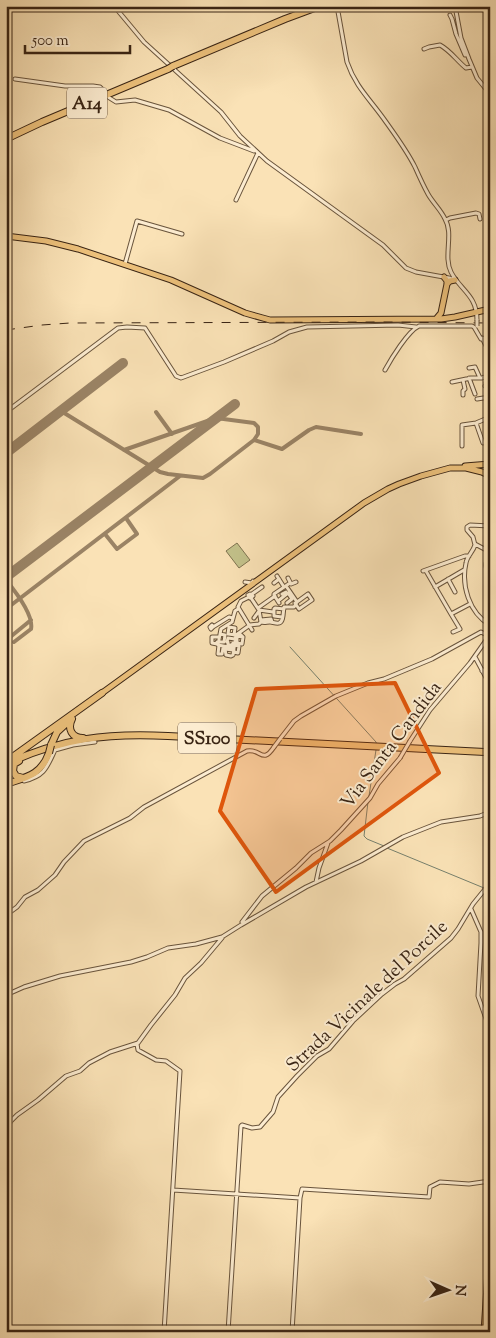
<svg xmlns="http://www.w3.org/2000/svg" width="496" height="1338" font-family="'Sorts Mill Goudy',serif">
	<rect width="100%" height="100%" fill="#fae2b6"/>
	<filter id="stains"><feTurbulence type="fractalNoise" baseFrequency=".004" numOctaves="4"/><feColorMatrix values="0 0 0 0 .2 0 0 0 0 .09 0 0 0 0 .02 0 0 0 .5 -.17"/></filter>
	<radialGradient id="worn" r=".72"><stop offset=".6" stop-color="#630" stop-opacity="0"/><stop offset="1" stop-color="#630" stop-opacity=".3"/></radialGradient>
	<path fill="#c3c28b" stroke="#7e7350" d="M237,543L250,560L239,568L226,551Z"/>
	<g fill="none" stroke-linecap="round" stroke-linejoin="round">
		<path stroke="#76806d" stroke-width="1" d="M290,647L376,742L377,745
			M369,796L376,750
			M368,802L364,836L367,839L384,846
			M387,848L484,888"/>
		<path stroke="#9a8365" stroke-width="4" d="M61,411L160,472L168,474L203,478L210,474L254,440L258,434V427L254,423L216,418L124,450
			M156,412L172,434
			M254,440L282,449L309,430L316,427L361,434
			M105,534L117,549L137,534L126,518
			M6,580C15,591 34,615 31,629L14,642
			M6,609L180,476
			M9,638L31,620"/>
		<path stroke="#9a8365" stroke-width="10" d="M6,453L123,363
			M6,577L235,404"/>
		<path stroke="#d3bc96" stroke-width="6" stroke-dasharray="6 3" stroke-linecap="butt" d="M484,754H490"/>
		<g stroke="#69543c" stroke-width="5">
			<path id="minor" d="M114,6L144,42L221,112L240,136L267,161L383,245L406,268L416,272L449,278L455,280
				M337,6L347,62C356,88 371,100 386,122C396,136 407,151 415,167C419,176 423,185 428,194C433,203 441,210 445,219C454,234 443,256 451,272C460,290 477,295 477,320
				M455,6L461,38L469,59L477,78L490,94
				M450,15L452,19L456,34L465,55
				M490,30L487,41L489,47L490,54
				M424,49L429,47L440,45C451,51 457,61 466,68L472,67
				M15,79L65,86H93L100,87L103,90
				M108,97L116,102L135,100L169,110L220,138L254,151
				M236,200L258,153
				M446,220L450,218L476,213L479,214L480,219
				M125,264L137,221L182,234
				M482,338L490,353
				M469,368L475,367L480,378
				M385,370C391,359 408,331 419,326H472L474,327L481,339L490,337
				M469,378L475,394
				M452,382L471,378H482L490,375
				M485,386H487L486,383L490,382
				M463,395V391L465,389L463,380
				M477,399L490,397
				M6,412L118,328L127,327L145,328L176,376L181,378L224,362L273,341L289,332L307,327L398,325L416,327
				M476,423L483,443
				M462,446V425L476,423L490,417
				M488,518H490
				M490,526L470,525L467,527V530L473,537L475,545C473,552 467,556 466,563C461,585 469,613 490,625
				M475,544L490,552
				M490,555C484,564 485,567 490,576
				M423,571L465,556H469
				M426,571L451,614
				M277,576L284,587
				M288,578L291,584L296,582
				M448,579L455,592
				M245,582L252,583L253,581
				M274,583L279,579
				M435,587L464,570
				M250,594L253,596L250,598L248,595Z
				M252,594L262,587
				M282,594L286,592
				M249,597L241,601L238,607L252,630
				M278,601L288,593L292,599L287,603
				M279,603L274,595V594L290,583
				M295,603L299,609L312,600L308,594L297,602
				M258,608L275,596
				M259,610L273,612
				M282,617L274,616V609L275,608L284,609
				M254,618L259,611
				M261,620L271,619L272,622
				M261,622C264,623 267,622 270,622C272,622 277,624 279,623C284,622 283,611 284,607H294L297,602L286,586
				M212,625L213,627L211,629L210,627Z
				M213,627L229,617L233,618
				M453,632L460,629L451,614L470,604
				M239,633L243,637L242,644L237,643V636L243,637
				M234,635L235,628L229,627L228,634L236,635
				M217,642V644L212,643V637H219
				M219,642H224L225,635L220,634
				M233,643L232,645H228V642H227L228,638L235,639
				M219,645L218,654H222L223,648
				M234,648L218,645L221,629L232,622L235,611L238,609
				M233,650L225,649L226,655L231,656L233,655L236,635L250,625L259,624L261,622L259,610L251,598
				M234,650V652L238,653L239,646L234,645
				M475,657L490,685
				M482,671L490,667
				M280,739L294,721L301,716L336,696L368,683L384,679L432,659L481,632L489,636
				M410,741L430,710L470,663L489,636
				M24,781C45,776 47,767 55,750L73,745L95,742
				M316,882L319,868L328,843
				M471,909L481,932V943L478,996L490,1030
				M6,915L17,907L25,897L38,890L55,875L64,862L84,841L130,818L144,807L247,751C261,748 262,765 274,747
				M242,922L262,896L296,868L311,853L330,841L341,830L370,798L378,784L400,758
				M6,995L24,987L60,976L131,962L147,957L168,948L196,944L222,937L241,925L306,887L361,861L403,837L441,822L480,816L490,812
				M490,1034L488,1046L490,1060
				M137,1044L138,1050L156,1060L166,1061L180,1071L164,1332
				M6,1129L11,1121L17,1115L38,1100L66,1076L80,1071L89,1063L110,1052L138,1043L151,1025L175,995L185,978L201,963L222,938
				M173,1190L300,1198L302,1189L429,1197L430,1187L440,1182L469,1184L490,1181
				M228,1332L241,1126L242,1125L252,1128L260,1127L273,1112L278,1097L297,1076L317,1056L329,1049L353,1021L382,994L395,984L404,979L451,938L458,929L473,904L490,883
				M292,1332L300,1198"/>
		</g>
		<g stroke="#392414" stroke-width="7">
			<path id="major" d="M6,236L46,241L78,249L171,280L245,313L270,320L441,319L455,317L490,309
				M447,284L450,281L455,280
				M436,319L441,313L447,284V281L444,277
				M465,466L490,464
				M102,693L364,503L388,489L399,484L421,476L450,468H466L482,472L490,476
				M484,1332L490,1241"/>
		</g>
		<g stroke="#392414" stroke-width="8">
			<path id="highway" d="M463,6L490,9
				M173,66L285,19L320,6
				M6,139L42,122L168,69
				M72,719C67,729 72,738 83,738
				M51,745L57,732L70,720
				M7,761L102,693
				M19,761L14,764L13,771L16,776L23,778
				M6,764C62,738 107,733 168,736L485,752
				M6,784C27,777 41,775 49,753"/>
		</g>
		<use href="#minor" stroke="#fcecd0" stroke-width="3"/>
		<use href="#major" stroke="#edc17b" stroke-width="5"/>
		<use href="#highway" stroke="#edc17b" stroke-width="6"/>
		<path stroke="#392414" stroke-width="1" stroke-dasharray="9 9" stroke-linecap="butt" d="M6,330L42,325L70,323L382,322L490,323"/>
		<g stroke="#69543c" stroke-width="5" stroke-linecap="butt">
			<path id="minor-bridge" d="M477,320V326
				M274,747L280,739
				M400,758L410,741"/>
		</g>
		<g stroke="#392414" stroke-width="8" stroke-linecap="butt">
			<path id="highway-bridge" d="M168,69L173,66
				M49,753L51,745"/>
		</g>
		<use href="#minor-bridge" stroke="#fcecd0" stroke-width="3"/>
		<use href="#highway-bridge" stroke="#edc17b" stroke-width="6"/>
	</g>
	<path fill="#df560c" fill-opacity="0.2" stroke="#df560c" stroke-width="4" stroke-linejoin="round" d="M395,683L439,773L276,892L220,811L256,689Z"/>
	<g text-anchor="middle" stroke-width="4" stroke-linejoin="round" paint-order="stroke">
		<g fill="#fcecd0" stroke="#74604c" stroke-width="1">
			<rect x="67" y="87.5" width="40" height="31" rx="4"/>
			<rect x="178" y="722.5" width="58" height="31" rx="4"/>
		</g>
		<g font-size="18" font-weight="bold" fill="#392414">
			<text x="87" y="109">A14</text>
			<text x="207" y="744">SS100</text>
		</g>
		<g font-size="19" fill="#392414" stroke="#fcecd0">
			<text transform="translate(390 744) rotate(-53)" y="7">Via Santa Candida</text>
			<text transform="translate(366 995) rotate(-43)" y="7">Strada Vicinale del Porcile</text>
		</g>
	</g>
	<rect width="496" height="1338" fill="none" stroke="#fae2b6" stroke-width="25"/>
	<rect x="8" y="8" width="481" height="1323" fill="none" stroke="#392414" stroke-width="2.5"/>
	<rect x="12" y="12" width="471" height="1313" fill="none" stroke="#392414"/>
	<g transform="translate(448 1290) rotate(92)" stroke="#fcecd0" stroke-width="4" paint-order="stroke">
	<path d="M0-4L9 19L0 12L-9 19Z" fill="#392414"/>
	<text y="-8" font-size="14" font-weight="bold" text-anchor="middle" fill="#392414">N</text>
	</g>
	<path d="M25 45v8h105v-8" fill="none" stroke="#392414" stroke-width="2.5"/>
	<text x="32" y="45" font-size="15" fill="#392414" stroke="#fcecd0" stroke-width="4" paint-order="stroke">500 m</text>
	<rect width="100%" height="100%" filter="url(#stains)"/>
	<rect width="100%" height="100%" fill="url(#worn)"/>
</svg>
